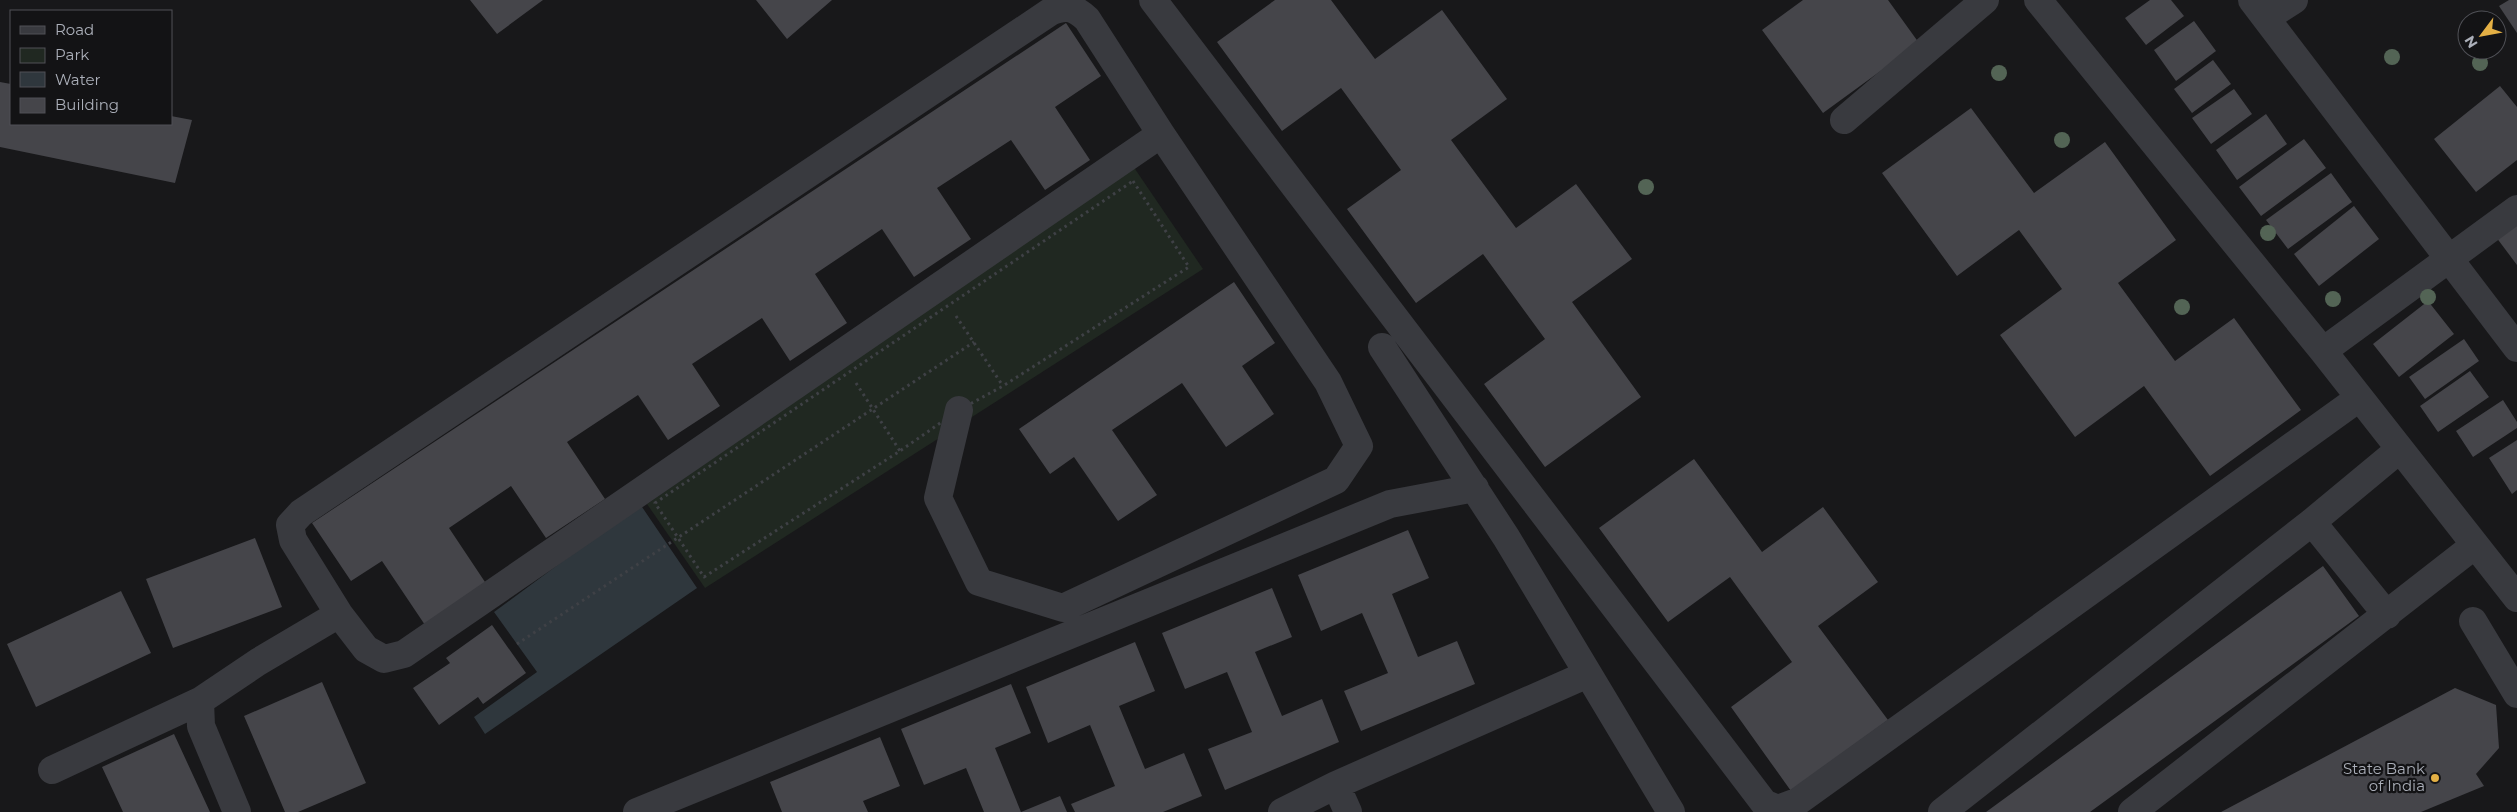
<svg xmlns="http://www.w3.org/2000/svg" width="2517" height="812" font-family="Montserrat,sans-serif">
	<rect width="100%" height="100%" fill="#18181a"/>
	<path fill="#202821" d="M1133,166L1203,269L705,588L647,504Z"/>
	<path fill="#2f373d" d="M640,504L697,588L485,734L474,717L537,672L494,612Z"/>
	<path fill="#45454a" d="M470,0H543L497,34Z
		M756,0H832L787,39Z
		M1275,0H1331L1375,59L1442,10L1507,99L1451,140L1516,228L1576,184L1632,259L1572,302L1641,397L1545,467L1484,384L1545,339L1483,254L1416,303L1347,209L1401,170L1341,88L1282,131L1217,42Z
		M1803,0H1888L1919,43L1823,113L1762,30Z
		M2150,0H2171L2184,16L2146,45L2125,18Z
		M2509,0H2517V33L2499,6Z
		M2194,21L2216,51L2176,81L2154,50Z
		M1066,23L1101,76L1055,107L1090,160L1045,190L1011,140L937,188L971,239L914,277L882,229L815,274L847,323L790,361L762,318L692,364L720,406L668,440L638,395L567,442L605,499L546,538L511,486L449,528L487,585L425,625L382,561L351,581L312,523Z
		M2213,60L2231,84L2192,113L2174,89Z
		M0,82L11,84V124H171V116L192,120L175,183L0,147Z
		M2500,86L2517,107V160L2476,192L2434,139Z
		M2234,89L2252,114L2211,144L2192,118Z
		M1971,108L2034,193L2105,142L2176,240L2118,283L2175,361L2234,318L2301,410L2210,476L2144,386L2075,437L2000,335L2062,289L2019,230L1957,276L1882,173Z
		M2266,114L2287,144L2237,180L2216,150Z
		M2304,139L2326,168L2261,216L2239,187Z
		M2331,173L2352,202L2288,249L2266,220Z
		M2354,206L2379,239L2319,286L2294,254Z
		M2517,222V265L2496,237Z
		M1234,282L1275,343L1242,366L1274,414L1226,447L1182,383L1112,430L1157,495L1118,521L1074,457L1050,474L1019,429Z
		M2428,301L2454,334L2399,377L2373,344Z
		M2464,339L2479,361L2425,399L2409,377Z
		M2470,371L2489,397L2438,432L2420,406Z
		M2503,400L2517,422V428L2473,457L2456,431Z
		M2517,440V490L2512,494L2489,458Z
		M1694,459L1762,552L1823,507L1878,582L1818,626L1888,720L1791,791L1731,707L1792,662L1730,577L1668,622L1599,528Z
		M1408,530L1429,578L1392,594L1418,657L1457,641L1475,684L1361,731L1344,691L1388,673L1362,613L1321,631L1298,575Z
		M255,538L282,607L173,648L146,579Z
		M2323,566L2359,616L2090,812H1986Z
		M1272,588L1292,637L1255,652L1282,716L1322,699L1339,742L1225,790L1208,749L1252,732L1227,672L1185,689L1162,633Z
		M121,591L151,653L36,707L7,644Z
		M492,625L526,673L483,704L478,697L439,725L413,688L450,663L446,658Z
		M1135,642L1155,691L1119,706L1145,769L1184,753L1202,796L1163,812H1075L1071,804L1115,786L1090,725L1048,743L1026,687Z
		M322,682L366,783L298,812H285L244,716Z
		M1011,684L1031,733L995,748L1021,812L1060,796L1067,812H984L966,768L924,785L901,729Z
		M2455,688L2496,705L2499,748L2476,774L2484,786L2421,812H2221Z
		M174,734L210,812H123L102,767Z
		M880,737L900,786L863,801L868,812H782L770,782Z"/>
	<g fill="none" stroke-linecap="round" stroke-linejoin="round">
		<path stroke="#3f4146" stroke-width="3" stroke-dasharray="2.5 4" stroke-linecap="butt" d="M1133,181L1189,267L1003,386L959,410L900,451L704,577L655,503Z
			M956,316L1003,386
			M856,383L900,451
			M517,644L974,342"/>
		<path stroke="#393a3f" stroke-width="28" d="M1153,0L1764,803L1778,809L1797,802L2359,398
			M2038,0L2323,351L2517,598
			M2252,0L2517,348
			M2266,18L2294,0
			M1844,120L1985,0
			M1382,347L1506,537L1671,812
			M2323,351L2517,209
			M959,410L938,498L979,582L1063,608L1336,480L1359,446L1328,382L1161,134
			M2312,522L2387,615
			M2473,621L2517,694
			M200,701L201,726L237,812
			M52,770L200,701L258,662L339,614L293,540L290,525L301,513L1050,12C1066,5 1074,7 1087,19L1161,134L404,654L384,659L366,649L339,614
			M1336,785L1348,812
			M637,812L1390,504L1475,488
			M1282,812L1336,785L1588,674
			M1942,812L2312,522L2400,449
			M2132,812L2475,545"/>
	</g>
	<g fill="#536455">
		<circle cx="2392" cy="57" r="8"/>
		<circle cx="2480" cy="63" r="8"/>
		<circle cx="1999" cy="73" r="8"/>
		<circle cx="2062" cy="140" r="8"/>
		<circle cx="1646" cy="187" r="8"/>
		<circle cx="2268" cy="233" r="8"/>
		<circle cx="2428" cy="297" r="8"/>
		<circle cx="2333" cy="299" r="8"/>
		<circle cx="2182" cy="307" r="8"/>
	</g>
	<circle fill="#e4b045" stroke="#131315" stroke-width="2" cx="2435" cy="778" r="5"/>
	<g text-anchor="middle" stroke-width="4.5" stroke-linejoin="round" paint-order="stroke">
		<g font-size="15" fill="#abafb9" stroke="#131315" text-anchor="end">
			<text x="2425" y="774">State Bank<tspan x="2425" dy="17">of India</tspan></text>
		</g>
	</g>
	<rect x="10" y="10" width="162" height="115" fill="#131315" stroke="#505157"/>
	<rect x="20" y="26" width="25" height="8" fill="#393a3f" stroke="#505157"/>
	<text x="55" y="35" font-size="15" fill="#abafb9">Road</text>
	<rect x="20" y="48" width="25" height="15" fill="#202821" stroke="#505157"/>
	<text x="55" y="60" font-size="15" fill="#abafb9">Park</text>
	<rect x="20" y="72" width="25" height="15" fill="#2f373d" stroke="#505157"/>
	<text x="55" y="85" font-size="15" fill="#abafb9">Water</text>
	<rect x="20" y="98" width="25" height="15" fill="#45454a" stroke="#505157"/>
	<text x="55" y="110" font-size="15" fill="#abafb9">Building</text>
	<g transform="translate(2482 35) rotate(238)"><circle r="24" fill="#131315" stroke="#505157"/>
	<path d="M0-4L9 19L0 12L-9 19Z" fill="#e4b045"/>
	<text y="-8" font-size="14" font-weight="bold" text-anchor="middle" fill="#abafb9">N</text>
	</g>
</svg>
